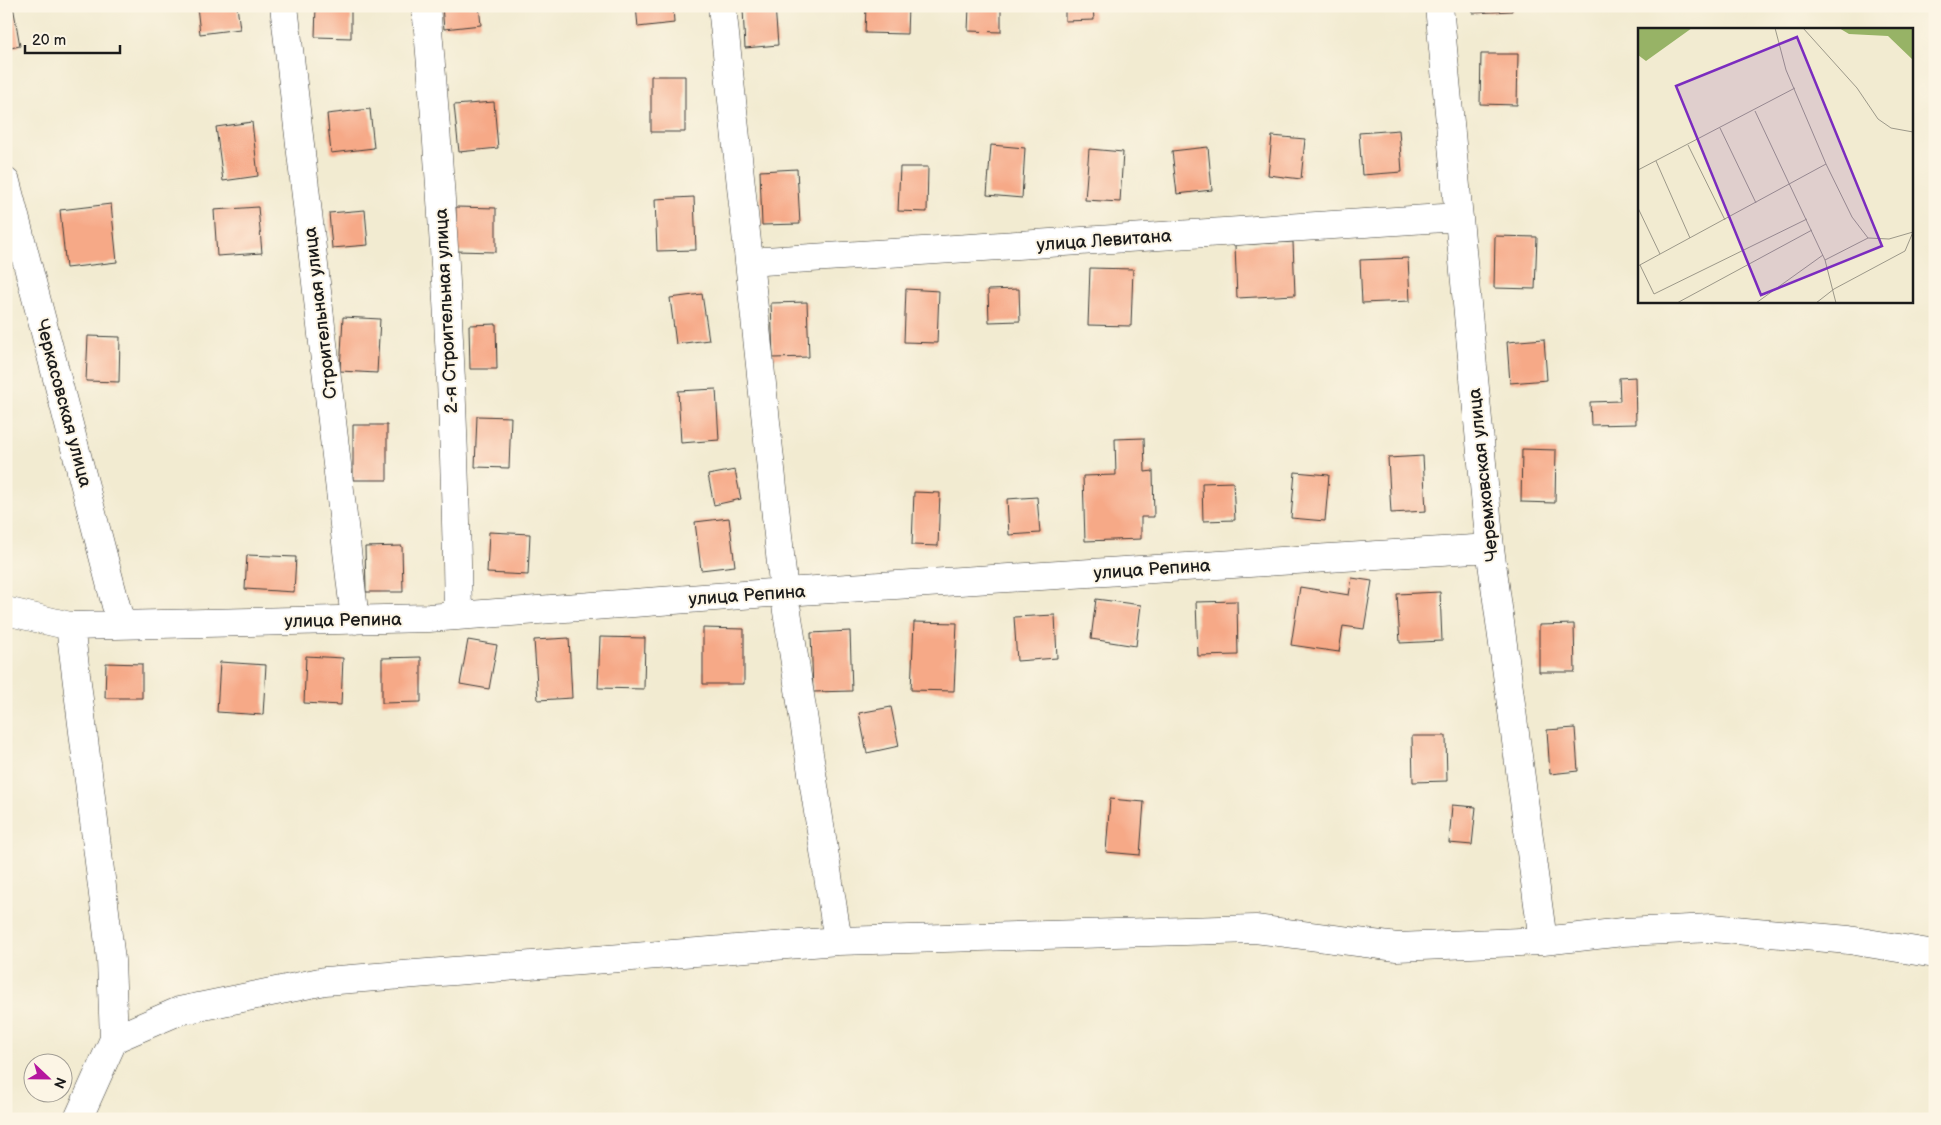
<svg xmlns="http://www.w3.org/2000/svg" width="1941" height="1125" font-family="'Balsamiq Sans',sans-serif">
	<rect width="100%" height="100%" fill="#fcf5e5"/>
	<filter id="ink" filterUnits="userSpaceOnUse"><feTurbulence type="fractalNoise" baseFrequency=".02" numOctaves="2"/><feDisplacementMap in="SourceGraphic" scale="10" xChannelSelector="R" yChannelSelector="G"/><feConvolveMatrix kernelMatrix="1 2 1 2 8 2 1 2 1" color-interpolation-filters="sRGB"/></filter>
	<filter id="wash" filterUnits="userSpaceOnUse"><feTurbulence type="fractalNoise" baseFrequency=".0096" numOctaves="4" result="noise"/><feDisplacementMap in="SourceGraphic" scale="20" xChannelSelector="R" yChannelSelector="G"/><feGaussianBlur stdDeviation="1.12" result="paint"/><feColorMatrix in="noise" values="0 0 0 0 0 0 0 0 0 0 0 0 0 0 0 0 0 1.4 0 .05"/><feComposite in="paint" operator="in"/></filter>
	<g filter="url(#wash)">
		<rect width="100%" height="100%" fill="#f2ebd1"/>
		<g id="blocks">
			<path fill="#f6a987" d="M6,6H13L20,46L6,49Z
				M197,6H237L240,29L200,34Z
				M316,6H351V38L315,37Z
				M442,6H479L481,25L444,29Z
				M636,6H673L674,23L638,27Z
				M775,6L778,45L745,48L743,9Z
				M866,6H908L907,34L865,33Z
				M969,6H1001V32L968,31Z
				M1065,6H1093L1094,20L1065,21Z
				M1472,6H1512V11L1473,13Z
				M1481,54H1518L1517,105L1480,104Z
				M651,76H685V132H651Z
				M494,102L498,148L459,152L454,105Z
				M370,109L374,148L331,153L327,114Z
				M252,122L258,176L223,181L216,127Z
				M1399,130L1402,172L1362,175L1359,133Z
				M1272,136L1305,139L1301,179L1268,175Z
				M991,145L1025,148L1022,198L987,195Z
				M1208,147L1212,190L1177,194L1172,151Z
				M1089,149L1123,152L1120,202L1085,200Z
				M900,167H928L927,212L898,211Z
				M797,169L800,224L762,225L760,171Z
				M694,197L696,250L657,251L655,199Z
				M111,204L117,262L66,268L60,210Z
				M258,207L262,253L217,256L214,210Z
				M456,207L496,208V252L455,251Z
				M365,210L368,245L332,248L329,213Z
				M1495,236L1537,237L1535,289L1494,288Z
				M1293,242L1295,295L1237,298L1235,245Z
				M1408,258L1410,301L1362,303L1360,260Z
				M1090,268L1133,269L1131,326L1088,325Z
				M906,289L939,291L937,343L904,342Z
				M1019,289L1020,321L989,322L988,290Z
				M702,294L709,340L676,344L670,298Z
				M807,302L809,357L773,358L771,303Z
				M343,317L380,319L377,373L340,371Z
				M496,324L497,369H470L469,325Z
				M88,336L120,337L119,382L86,381Z
				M1544,339L1547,380L1510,383L1507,342Z
				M1635,377L1636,424L1591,425L1590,402L1620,401L1619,378Z
				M716,389L719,440L681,443L678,391Z
				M477,416L511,417L509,468L475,467Z
				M353,425H387V480H353Z
				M1144,438L1145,472L1153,471L1154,517H1141V539L1085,541L1083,476L1116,475L1115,439Z
				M1522,449L1556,450L1555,503L1521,502Z
				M1423,456L1426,511L1391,513L1388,458Z
				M735,470L741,499L714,505L708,475Z
				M1295,472L1329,475L1325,521L1291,518Z
				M1233,482L1235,520L1203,521L1202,483Z
				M914,492L940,493L938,546L912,545Z
				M1037,497L1040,533L1009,535L1007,499Z
				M729,518L735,566L701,570L695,522Z
				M489,532L530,534L528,575L487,573Z
				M402,546L403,592H366L365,547Z
				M247,555L296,557L294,592L245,589Z
				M1352,578L1372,581L1364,629L1343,626L1339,652L1291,645L1300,587L1349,595Z
				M1440,592L1442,641L1400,643L1397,594Z
				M1096,599L1141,605L1136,646L1091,639Z
				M1237,601L1238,655L1198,656L1196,602Z
				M1055,615L1057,658L1017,661L1014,617Z
				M914,622L957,623L954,691L911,690Z
				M1574,624L1575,672H1539V625Z
				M703,628L744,629V684H703Z
				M850,631L852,691L813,692L811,633Z
				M600,637L645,638L644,689L598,688Z
				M569,638L572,698L538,700L534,640Z
				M468,640L497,645L489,689L460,684Z
				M306,656L343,658L341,705L304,703Z
				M421,657V702L382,703V658Z
				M220,662L266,665L263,715L217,712Z
				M106,663L142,664V698H105Z
				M891,707L899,746L867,753L859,713Z
				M1575,728L1578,771L1550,774L1547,730Z
				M1412,736H1446L1447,781L1413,782Z
				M1110,799L1144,802L1140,855L1106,852Z
				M1452,805L1476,807L1472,845L1449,843Z"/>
		</g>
	</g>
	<g filter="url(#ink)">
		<use href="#blocks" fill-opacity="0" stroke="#3c3b37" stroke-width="1"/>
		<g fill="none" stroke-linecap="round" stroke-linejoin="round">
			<g stroke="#3c3b37" stroke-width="29">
				<path id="street" d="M284,6L355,620
					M426,6C444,209 455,413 458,616
					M722,6L784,592L838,941
					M1439,6L1490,548L1543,941
					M6,182L121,625
					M749,262L1459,217
					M6,611L70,626L429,618L784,592L1490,548
					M70,626L111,960L114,1039L179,1011L325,981L838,941L1255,929L1397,947L1543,941L1623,932L1712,928L1849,940L1935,954
					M78,1119L114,1039"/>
			</g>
			<use href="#street" stroke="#fff" stroke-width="28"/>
		</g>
	</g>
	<g text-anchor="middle" stroke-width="4" stroke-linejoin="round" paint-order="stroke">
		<g font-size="18" fill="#1c1c1c" stroke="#fcf5e5">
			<text transform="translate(1104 240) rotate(-4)" y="6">улица Левитана</text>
			<text transform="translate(446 311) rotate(-93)" y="6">2-я Строительная улица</text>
			<text transform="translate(320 313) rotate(-97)" y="6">Строительная улица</text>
			<text transform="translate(64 403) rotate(75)" y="6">Черкасовская улица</text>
			<text transform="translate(1483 475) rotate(-96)" y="6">Черемховская улица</text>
			<text transform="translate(1152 569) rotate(-4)" y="6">улица Репина</text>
			<text transform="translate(747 595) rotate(-4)" y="6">улица Репина</text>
			<text transform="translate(343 620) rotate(-1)" y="6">улица Репина</text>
		</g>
	</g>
	<g transform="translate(1638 28)">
		<rect width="275" height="275" fill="#f2ebd1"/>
		<path d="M0,0H54L8,33L0,27ZM201,0H275V32L250,8L211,6Z" fill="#97b366"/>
		<path fill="none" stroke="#9c9889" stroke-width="1" d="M137,0L148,42L188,136L214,189L230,210L187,232M165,0L219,60L240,91L253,100L275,104M117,83L187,232L198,275M82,100L118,175M50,117L87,192M18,133L52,210M0,142L157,60M0,180L22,226M230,210L251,211L275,204M2,237L16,266L169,191M0,238L188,136M39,275L174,202M118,275L185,227M178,275L196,261L267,223L275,204"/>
		<path fill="#7b2cbf" fill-opacity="0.15" stroke="#7b2cbf" stroke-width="2.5" d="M159,9L244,218L123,267L38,58Z"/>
		<rect width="275" height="275" fill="none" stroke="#1c1c1c" stroke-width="2.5"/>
	</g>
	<rect width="1941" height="1125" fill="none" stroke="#fcf5e5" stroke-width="25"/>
	<g transform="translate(48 1078) rotate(112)"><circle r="24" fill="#fcf5e5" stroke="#a29e95"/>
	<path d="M0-4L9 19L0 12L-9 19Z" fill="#b5179e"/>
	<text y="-8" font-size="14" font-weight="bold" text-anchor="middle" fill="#1c1c1c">N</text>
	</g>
	<path d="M25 45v8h95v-8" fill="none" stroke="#1c1c1c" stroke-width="2.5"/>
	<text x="32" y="45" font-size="15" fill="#1c1c1c" stroke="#fcf5e5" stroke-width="4" paint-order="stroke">20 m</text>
</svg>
